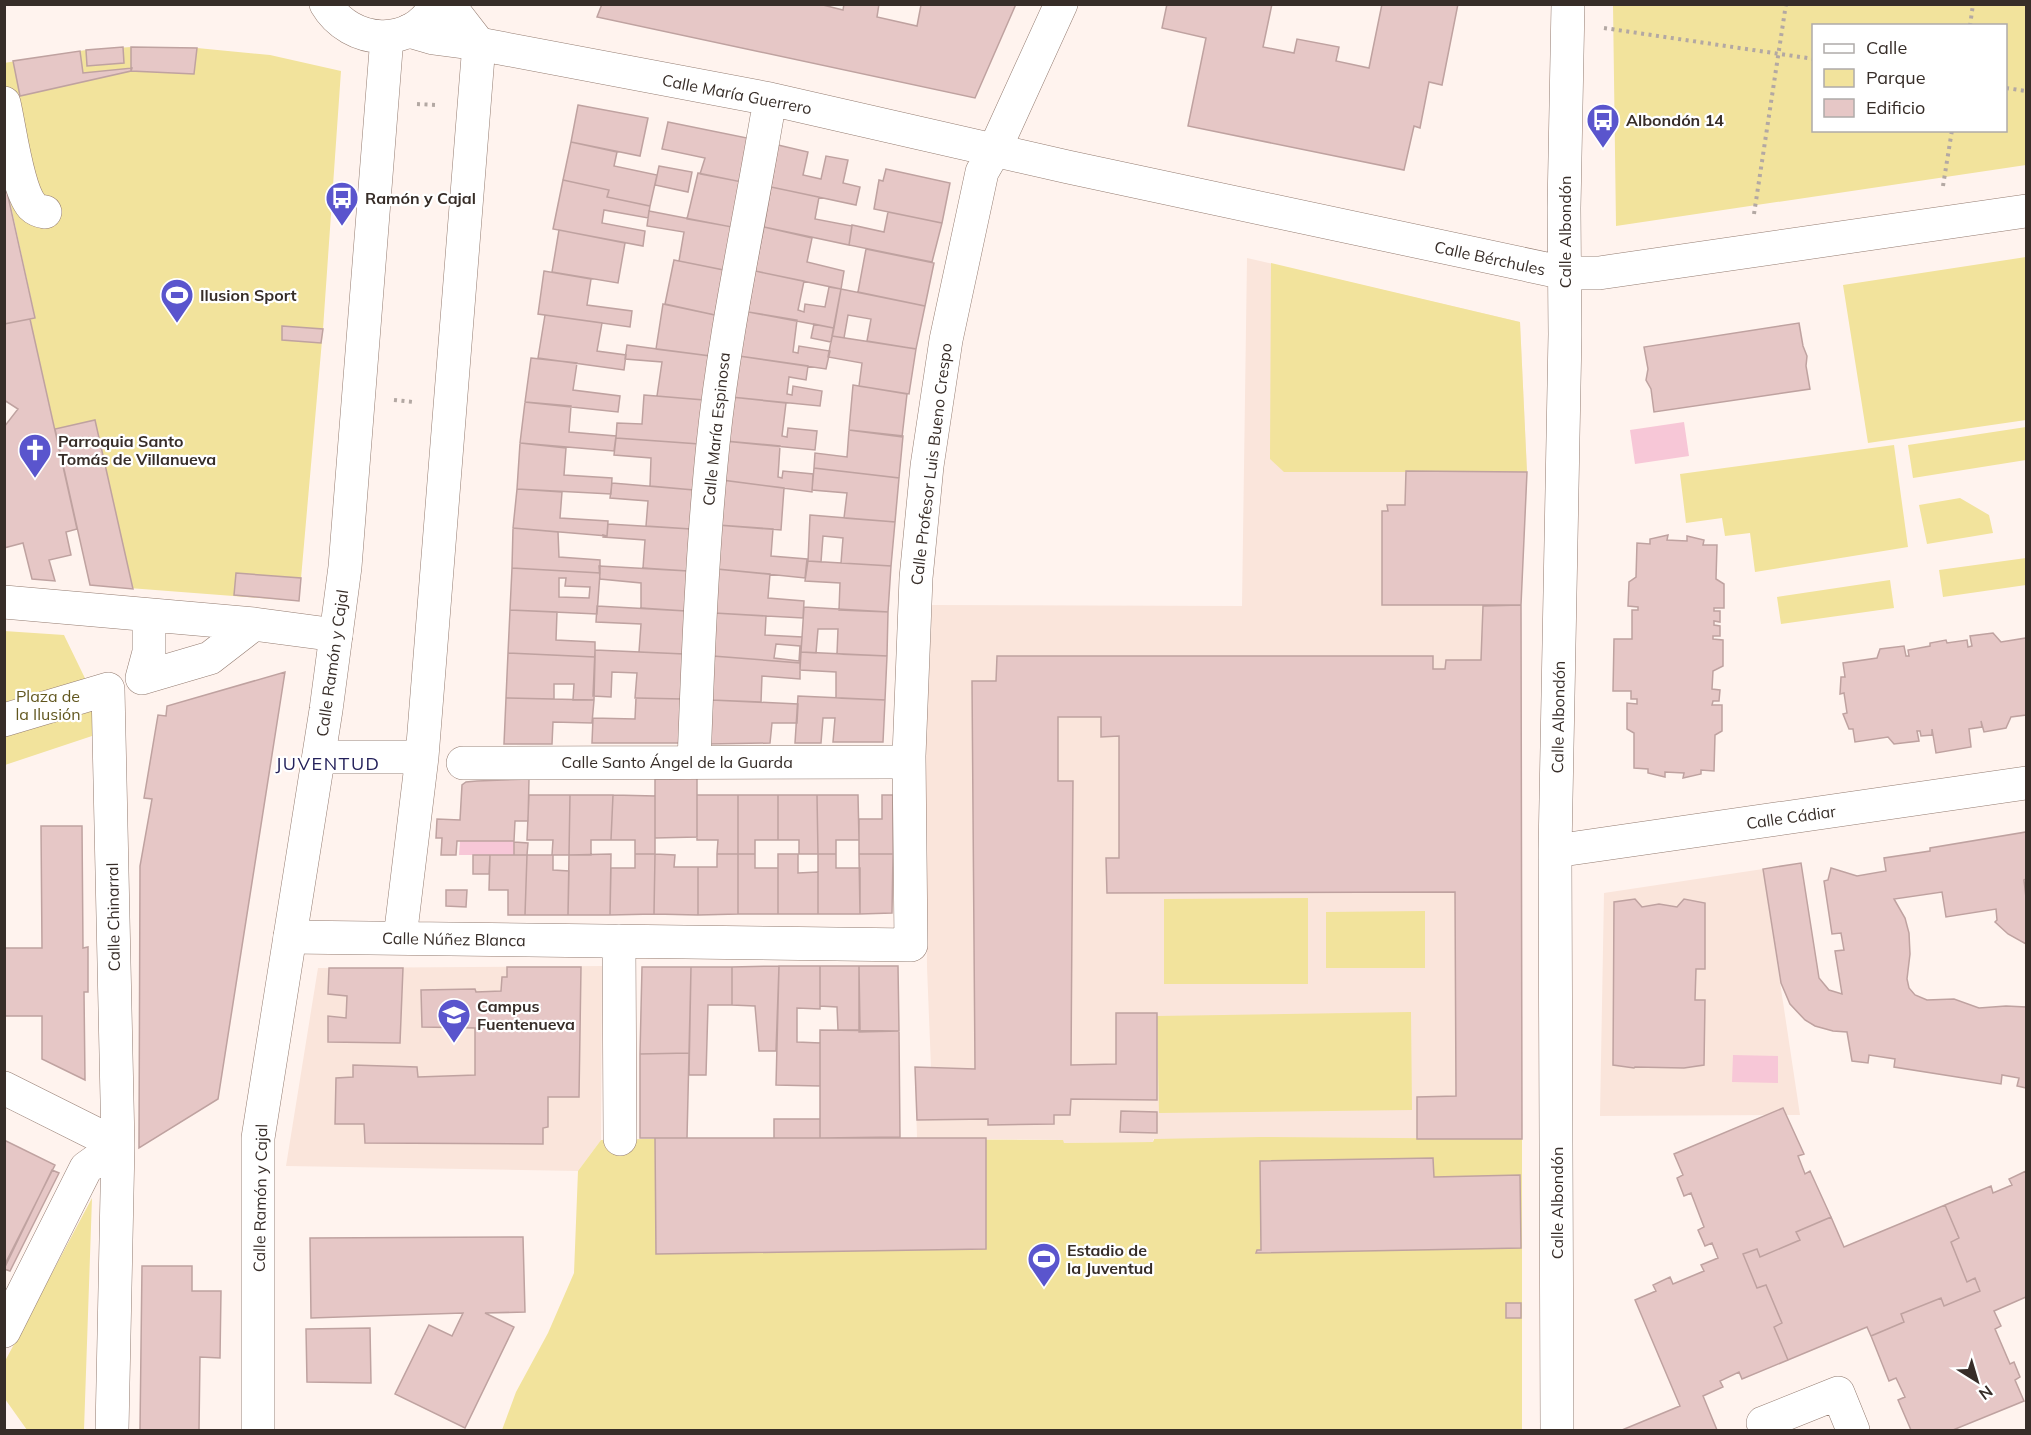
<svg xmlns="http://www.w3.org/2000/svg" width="2031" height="1435" font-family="Mulish,sans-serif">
	<rect width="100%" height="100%" fill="#fff3ee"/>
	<path fill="#fae5db" d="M1247,258L1520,322L1527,472L1521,605L1522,1139H1153V1142L1063,1143V1140L917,1138L915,1067H931L927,967L925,755L932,605L1242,606Z
		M1763,869L1800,1115L1600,1116L1604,893Z
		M602,966L601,1140L578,1171L286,1166L318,968Z"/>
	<path fill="#f2e39c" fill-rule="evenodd" d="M1613,5H2026V165L1616,226ZM1814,26H2006V130H1814Z
		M131,47L197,48L270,55L341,71L323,329L299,601L90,585L30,319L35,317L5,178L4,63L86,50Z
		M2026,257V420L1868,443L1843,285Z
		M1271,263L1520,322L1527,472H1284L1270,459Z
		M2026,427V460L1913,478L1908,445Z
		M1894,445L1908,547L1755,572L1750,533L1725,536L1722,518L1686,523L1680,474Z
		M1960,498L1989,515L1993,533L1927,544L1919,505Z
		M2026,558V585L1943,597L1939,570Z
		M1890,580L1894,608L1781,624L1777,597Z
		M4,631L64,635L97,703L101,733L5,765Z
		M1308,898V984H1164V899Z
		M1425,911V968H1326V912Z
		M1411,1012L1412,1110L1159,1113L1157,1016Z
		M1260,1137L1522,1139V1430H502L516,1392L548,1333L574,1273L578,1171L601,1140L687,1138L1063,1140L1064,1143L1153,1142L1154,1139Z
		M92,1198L84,1430H27L5,1399L4,1363Z"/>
	<path fill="#f7c7d7" d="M1684,422L1689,456L1635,464L1630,430Z
		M460,841H514V855H459Z
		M1733,1055L1778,1056V1083L1732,1082Z"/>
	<path fill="#e6c7c6" stroke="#bfa2a0" stroke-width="1.5" fill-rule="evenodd" d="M602,4H819L843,10L844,4H879L877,17L917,26L921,5L919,4H1016L975,98L597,17Z
		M1167,4H1272L1263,47L1294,53L1297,39L1339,47L1336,61L1369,68L1382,4H1458L1442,85L1429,82L1420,128L1414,126L1404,170L1188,126L1206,38L1162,28Z
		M123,47L124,63L87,66L86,50Z
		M131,47L197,48L194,74L131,71Z
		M80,51L83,73L132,68L131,71L20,96L13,61Z
		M578,105L648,118L640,156L571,142Z
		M668,122L752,139L742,182L700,174L705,158L662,149Z
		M571,142L617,152L614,166L657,175L650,206L607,197L609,190L563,180Z
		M778,145L808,152L803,175L821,179L826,156L848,160L843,183L860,187L856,205L771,187Z
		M659,166L692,172L688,192L655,185Z
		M886,169L950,183L942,223L874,209L879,180L883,181Z
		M698,173L742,182L732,227L687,219Z
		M4,178L35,318L4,324Z
		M563,180L609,190L607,197L650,206L648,218L604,210L602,223L645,231L643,246L553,229Z
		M771,187L819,197L815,219L852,226L849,245L764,227Z
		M649,211L732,227L724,270L679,261L684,232L647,226Z
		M888,212L942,223L932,262L849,245L852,225L884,232Z
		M764,227L812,238L807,262L844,271L841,289L755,271Z
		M559,230L625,243L618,283L552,272Z
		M866,249L934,263L925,306L858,292Z
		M674,260L724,270L715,315L665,304Z
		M544,271L591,279L587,305L632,311L630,327L538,314Z
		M755,271L804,281L798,310L804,312L805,304L825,307L829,287L841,289L834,328L748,312Z
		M841,289L925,306L916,349L867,341L871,319L848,315L844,338L832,336Z
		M663,304L715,315L710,356L656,349Z
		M748,312L797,320L793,352L798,353L799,346L830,351L826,369L739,356Z
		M545,315L602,323L597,351L626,355L624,370L538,358Z
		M30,319L77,529L66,532L71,555L49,560L55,581L32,579L23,543L4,548V427L18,409L4,400V324Z
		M1799,323L1803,346L1807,356L1806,366L1810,389L1654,412L1651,389L1646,380L1648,369L1644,347Z
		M814,324L834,328L831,342L811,338Z
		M282,326L323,329L321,343L282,340Z
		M832,336L916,349L909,394L859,386L862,363L828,357Z
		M627,345L710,356L704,400L657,396L662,362L625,359Z
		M739,356L808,366L806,380L789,377L787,394L792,395L793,386L822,391L820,406L731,397Z
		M531,358L577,363L573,390L620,396L618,412L525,402Z
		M853,385L907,394L902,437L849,430Z
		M644,395L704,400L699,444L616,438L617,423L642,424Z
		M731,397L786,403L782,436L787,437L788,428L817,431L815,450L725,441Z
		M525,402L571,406L569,432L616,436L614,451L520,443Z
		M95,420L133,589L90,585L55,429Z
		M849,430L903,436L899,478L814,468L815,453L847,457Z
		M616,438L699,444L694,490L650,486L651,458L614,455Z
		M725,441L780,446L778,477L782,478L783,471L813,474L812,492L722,480Z
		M520,443L566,448L564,475L612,478L611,494L517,489Z
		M814,468L899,478L895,522L844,518L847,493L812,490Z
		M1406,471L1527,472L1521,605H1382V511H1388L1387,505H1405Z
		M722,480L784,488L781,530L718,525Z
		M612,483L694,490L691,529L646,526L648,501L610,498Z
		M517,489L562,492L560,518L608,521L607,536L513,528Z
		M810,515L895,522L891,566L841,563L843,538L823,536L821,562L808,561Z
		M608,524L691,529L688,571L643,568L645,540L603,537V535L607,536Z
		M718,525L773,529L771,556L807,559L805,578L717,569Z
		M513,528L558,532L559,557L600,560V573L512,568Z
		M1668,535L1667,540L1687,541V536L1704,540L1703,545H1717L1716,579L1724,584V608H1714V611H1720V622L1714,621V625L1720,626V636H1713V639L1723,640V666L1713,671L1712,689L1720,690L1719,701H1713L1712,705H1722V731L1715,735L1714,771L1701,770V774L1683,778L1684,773L1665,772V777L1648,773V769L1634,768V733L1627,729V703L1637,704V699H1631V691H1613L1614,639H1632V610H1638V607L1628,606L1629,582L1636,577L1637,543L1650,544V539Z
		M808,561L891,566L888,612L839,610L840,583L805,581Z
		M599,566L688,571L686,611L641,608V583L600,579Z
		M512,568L600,573L597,614L510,610ZM559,578H566L565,586L590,587L589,598L559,597Z
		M717,569L770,574L768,598L804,601L803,618L714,613Z
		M236,573L301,578L299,601L234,595Z
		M1521,605L1522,1139H1417V1097L1456,1096L1455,892L1107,893L1106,858H1119V736L1101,737V717H1058V781H1073L1071,1065L1116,1064V1013H1157V1100L1071,1099L1070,1115H1054V1124L988,1125V1119L917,1120L915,1067L975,1069L972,681H996L997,656H1433V669H1445L1446,660H1481L1483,606Z
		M597,606L686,611L684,654L639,652L641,624L596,622Z
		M804,607L888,612L887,656L837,654L838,629H818L816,653L801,652Z
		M510,610L557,612L556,640L595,642V657L508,653Z
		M714,613L766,616L765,635L802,637L800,663L713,656ZM776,644L800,646L799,661L774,658Z
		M1993,633L2001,642L2026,638V715L2011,717L2006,728L1984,732L1981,721L1982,727L1969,729L1971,747L1936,753L1932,729V735L1921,736L1920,731H1917L1919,741L1894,744L1888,737L1855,742L1853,729H1849L1843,714L1847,713L1844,693L1840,694L1841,677H1845L1843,663L1877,658L1880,649L1904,646L1906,656H1909L1908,650L1930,646V643L1946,640L1947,643L1967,640L1968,647L1972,646L1970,636Z
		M595,650L684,654L682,699L635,698L637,673L612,672L611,697L593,696Z
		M801,652L887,656L885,700L836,698V672L800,670Z
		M508,653L595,657L594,700H573L574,684H554V699L506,698Z
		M713,656L800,663V679L762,676L761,702L711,700Z
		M285,672L218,1099L139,1148L140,866L152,799L144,798L158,715L166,716L167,706Z
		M798,696L885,700L883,742H833L835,718H823L821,743H795Z
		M506,698L594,700L592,723L553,722L552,744H504Z
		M636,698L682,699L681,743H592L593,718L635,719Z
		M711,700L798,704L797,723H772L770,743L708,744Z
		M697,778V837L655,838V779Z
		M529,779L528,821H515L514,841H457L456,855H441L442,838H436L437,819L460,820L462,785L466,782L477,781Z
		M529,795H570L569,855H552L553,840H527Z
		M570,795H613L611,840H591V855H569Z
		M613,795L655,796V854H635V840H611Z
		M697,795H738V854H717L718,840H697Z
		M738,795H778V840H755V854H738Z
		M778,795H817L818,854H799V840H778Z
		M817,795H858L859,840H836V854H818Z
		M882,795H893V854H859V819H882Z
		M41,826H82L83,948L88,947V992H84L85,1080L42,1059V1016H4V948H42Z
		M2026,832V879L2024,880L2026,898V944L2008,934L1995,922L1997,920L1996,909L1946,917L1942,892L1894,899L1905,918L1909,933L1910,954L1907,979L1909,988L1915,995L1927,1000L1954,999L1979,1008L2006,1006L2026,1007V1088L2017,1086L2019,1078L2002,1075L2001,1084L1894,1067L1895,1059L1869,1055L1868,1063L1852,1061L1847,1032L1833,1031L1815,1026L1805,1020L1790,1004L1781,983L1763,869L1801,863L1819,978L1829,990L1842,994L1835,951L1844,950L1841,933L1832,934L1824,881L1828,880L1831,868L1857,876L1886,871L1884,858L1930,851V848Z
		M514,842L528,843L527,855H514Z
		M611,854L610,915H568L569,855Z
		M635,854H655L654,914L610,915L611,868H635Z
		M655,854L675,855L674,867H698V915L654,914Z
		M717,854H738V914L698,915V867H717Z
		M738,854H755V868H778V914H738Z
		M778,854H798V873L818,872V914H778Z
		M818,854H836V868H860V914H818Z
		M859,854H893L892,913L860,914Z
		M473,855H490L489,874H473Z
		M490,855H527L525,915H508V890H489Z
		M527,855H553V870L569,871L568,915H525Z
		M446,890H467L466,907L446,906Z
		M1635,899L1642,907L1659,904L1677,907L1684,899L1705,903V969H1696L1695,1000H1705L1704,1065L1684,1068L1635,1067L1634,1068L1613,1065L1614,902Z
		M779,966L776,1051H759L755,1006L732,1005V967Z
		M779,966H820V1009L797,1008V1042L820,1043V1086L776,1085Z
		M820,966H859L860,1030H838L837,1007L820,1006Z
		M859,966H898L899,1031L859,1032Z
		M507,967H581L579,1097H548V1127L543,1128V1144L365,1143L364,1124H335L336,1078L353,1077V1065L417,1067L418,1077L475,1075V1028L422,1027L421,990L475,989L476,992L501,991L502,977H507Z
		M642,967H691L689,1053L640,1054Z
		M691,967H732V1005H708L706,1075H689Z
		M329,968H403L400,1043L328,1042V1016L346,1018L347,996L328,994Z
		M820,1030L899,1031L900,1137L820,1138Z
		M689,1053L687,1138H640V1054Z
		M1783,1108L1804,1154L1798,1156L1805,1174L1810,1171L1831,1217L1796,1232L1800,1240L1760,1257L1757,1249L1743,1254L1757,1288L1766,1285L1782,1323L1774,1327L1788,1360L1742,1379L1739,1372L1720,1381L1723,1387L1703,1396L1717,1430H1622L1680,1406L1635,1300L1656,1291L1653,1285L1670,1277L1673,1284L1704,1271L1701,1265L1718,1258L1712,1243L1705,1246L1698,1230L1704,1227L1691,1193L1684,1196L1677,1178L1683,1175L1674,1154Z
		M1121,1111L1157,1112V1133L1120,1132Z
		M774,1119H820V1138H774Z
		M655,1138H986V1249L656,1254Z
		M4,1140L55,1165L4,1266Z
		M1433,1158L1434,1177L1520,1175L1521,1248L1256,1253L1257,1250H1261L1260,1161Z
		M52,1170L59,1173L10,1271L4,1269Z
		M2026,1171V1297L1994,1311L2001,1326L1995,1329L2010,1364L2014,1362L2020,1377L2015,1380L2024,1401L1953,1430H1911L1898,1400L1905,1397L1896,1378L1889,1381L1871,1336L1904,1322L1901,1314L1941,1298L1944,1306L1980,1291L1975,1278L1967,1282L1951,1242L1959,1238L1945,1205L1991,1186L1993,1193L2012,1185L2009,1179Z
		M1945,1205L1959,1238L1951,1242L1967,1282L1975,1278L1980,1291L1944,1306L1941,1298L1901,1314L1904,1322L1871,1336L1867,1327L1788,1360L1774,1327L1782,1323L1766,1285L1757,1288L1743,1254L1757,1249L1760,1257L1800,1240L1796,1232L1831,1217L1844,1247Z
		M523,1237L525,1312L485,1313L514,1327L465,1428L395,1394L429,1325L452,1336L463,1313L311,1318L310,1238Z
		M142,1266H192V1291H221L220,1358L200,1357L199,1430H140Z
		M1506,1303H1521V1318H1506Z
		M370,1328L371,1383L307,1382L306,1329Z"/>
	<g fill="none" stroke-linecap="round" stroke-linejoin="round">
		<g stroke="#947c71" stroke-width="34">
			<path id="minor" d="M448,4L479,44
				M409,31L433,38L479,44L770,99L1068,167L1565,273H1599L2026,211
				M4,103C10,128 17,189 32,206C36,210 39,211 45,212
				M4,602L254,624L336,635
				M142,678L210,658L254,624
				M142,678L149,652V615
				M4,720L108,689L118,1145L112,1430
				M319,757H422
				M694,762C698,656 702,550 713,444C725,328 751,215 770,99
				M463,763L892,762
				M1555,851L2026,783
				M290,937L911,945L909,756L916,578L927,466L946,340L982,172L994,151L1061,4
				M400,938L422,757L479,44
				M619,941L620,1139
				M4,1088L118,1145L86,1168L4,1331
				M1557,1430L1555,851L1565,334L1564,208L1568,4
				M1766,1430L1763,1423L1838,1393L1853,1430"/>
		</g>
		<g stroke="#947c71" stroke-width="34">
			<path id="major" d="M326,4C350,45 413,50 436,4
				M258,1430V1138L326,710L345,567L387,37"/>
		</g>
		<path stroke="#b3a8a3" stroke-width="4" stroke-dasharray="3 4.5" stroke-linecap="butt" d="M1970,26L1973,4
			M1604,28L1814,59
			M2006,88L2026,91
			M417,104L437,105
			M1943,186L1952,130
			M1754,214L1786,4
			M394,400L413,402"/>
		<use href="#minor" stroke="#fff" stroke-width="33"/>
		<use href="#major" stroke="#fff" stroke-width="33"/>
	</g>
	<defs>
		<g id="bus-pin" transform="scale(1.725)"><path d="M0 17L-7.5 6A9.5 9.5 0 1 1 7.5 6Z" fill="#5a55cd" stroke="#fff"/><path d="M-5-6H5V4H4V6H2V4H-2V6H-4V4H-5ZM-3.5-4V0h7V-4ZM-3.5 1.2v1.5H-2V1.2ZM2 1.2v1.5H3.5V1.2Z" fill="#fff"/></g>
		<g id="stadium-pin" transform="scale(1.725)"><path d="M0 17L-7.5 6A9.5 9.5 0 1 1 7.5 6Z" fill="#5a55cd" stroke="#fff"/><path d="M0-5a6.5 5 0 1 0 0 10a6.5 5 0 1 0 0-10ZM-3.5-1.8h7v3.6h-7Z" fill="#fff"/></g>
		<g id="church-pin" transform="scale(1.725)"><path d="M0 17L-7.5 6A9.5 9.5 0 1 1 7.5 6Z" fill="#5a55cd" stroke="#fff"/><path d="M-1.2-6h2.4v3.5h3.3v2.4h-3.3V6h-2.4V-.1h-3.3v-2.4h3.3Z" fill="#fff"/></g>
		<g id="university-pin" transform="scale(1.725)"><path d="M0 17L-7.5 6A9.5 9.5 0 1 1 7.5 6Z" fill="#5a55cd" stroke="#fff"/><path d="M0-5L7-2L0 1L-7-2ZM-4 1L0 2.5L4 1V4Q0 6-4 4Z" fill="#fff"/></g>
	</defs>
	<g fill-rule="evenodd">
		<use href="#bus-pin" x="1603" y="120"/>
		<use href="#bus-pin" x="342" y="198"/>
		<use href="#stadium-pin" x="177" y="295"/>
		<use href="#church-pin" x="35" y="450"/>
		<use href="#university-pin" x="454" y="1015"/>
		<use href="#stadium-pin" x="1044" y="1259"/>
	</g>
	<g text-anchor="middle" stroke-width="4.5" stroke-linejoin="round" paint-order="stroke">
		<g font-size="16" fill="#372d28" stroke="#fff">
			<text transform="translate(737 94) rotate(11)" y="6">Calle María Guerrero</text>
			<text transform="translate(1565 232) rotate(-90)" y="6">Calle Albondón</text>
			<text transform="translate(1490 258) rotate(12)" y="6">Calle Bérchules</text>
			<text transform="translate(716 429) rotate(-84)" y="6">Calle María Espinosa</text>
			<text transform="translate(931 464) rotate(-83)" y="6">Calle Profesor Luis Bueno Crespo</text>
			<text transform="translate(332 663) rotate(-82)" y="6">Calle Ramón y Cajal</text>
			<text transform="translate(1558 717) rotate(-89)" y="6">Calle Albondón</text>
			<text x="677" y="768">Calle Santo Ángel de la Guarda</text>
			<text transform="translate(1791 817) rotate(-8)" y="6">Calle Cádiar</text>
			<text transform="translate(113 917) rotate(-91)" y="6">Calle Chinarral</text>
			<text transform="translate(454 939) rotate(1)" y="6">Calle Núñez Blanca</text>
			<text transform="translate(260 1198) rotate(-89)" y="6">Calle Ramón y Cajal</text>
			<text transform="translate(1557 1203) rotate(-90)" y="6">Calle Albondón</text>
		</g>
		<g font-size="16" font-weight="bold" fill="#372d28" stroke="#fff" text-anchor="start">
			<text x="1626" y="126">Albondón 14</text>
			<text x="365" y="204">Ramón y Cajal</text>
			<text x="200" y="301">Ilusion Sport</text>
			<text x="58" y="447">Parroquia Santo<tspan x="58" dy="18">Tomás de Villanueva</tspan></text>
			<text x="477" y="1012">Campus<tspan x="477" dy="18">Fuentenueva</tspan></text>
			<text x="1067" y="1256">Estadio de<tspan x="1067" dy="18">la Juventud</tspan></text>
		</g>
		<g font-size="16" fill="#61561e" stroke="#fff">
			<text x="48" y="702">Plaza de<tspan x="48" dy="18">la Ilusión</tspan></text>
		</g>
		<g font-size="18" letter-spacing="1.5" fill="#23205a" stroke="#fff">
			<text x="328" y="770">JUVENTUD</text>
		</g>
	</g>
	<rect width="2031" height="1435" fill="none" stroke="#372d28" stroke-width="12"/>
	<rect x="1812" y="24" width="195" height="108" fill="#ffffff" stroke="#afaba9" stroke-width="1.5"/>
	<rect x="1824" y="44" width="30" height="9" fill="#ffffff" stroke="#afaba9" stroke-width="1.5"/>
	<text x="1866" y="54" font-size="18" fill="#372d28">Calle</text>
	<rect x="1824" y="69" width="30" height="18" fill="#f2e39c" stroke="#afaba9" stroke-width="1.5"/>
	<text x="1866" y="84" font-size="18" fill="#372d28">Parque</text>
	<rect x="1824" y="99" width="30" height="18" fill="#e6c7c6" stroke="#afaba9" stroke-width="1.5"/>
	<text x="1866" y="114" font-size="18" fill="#372d28">Edificio</text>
	<g transform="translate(1977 1381) rotate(143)" stroke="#ffffff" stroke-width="4.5" paint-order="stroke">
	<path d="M0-4.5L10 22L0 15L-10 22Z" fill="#372d28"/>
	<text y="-9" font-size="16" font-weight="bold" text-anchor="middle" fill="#372d28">N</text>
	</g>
</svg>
